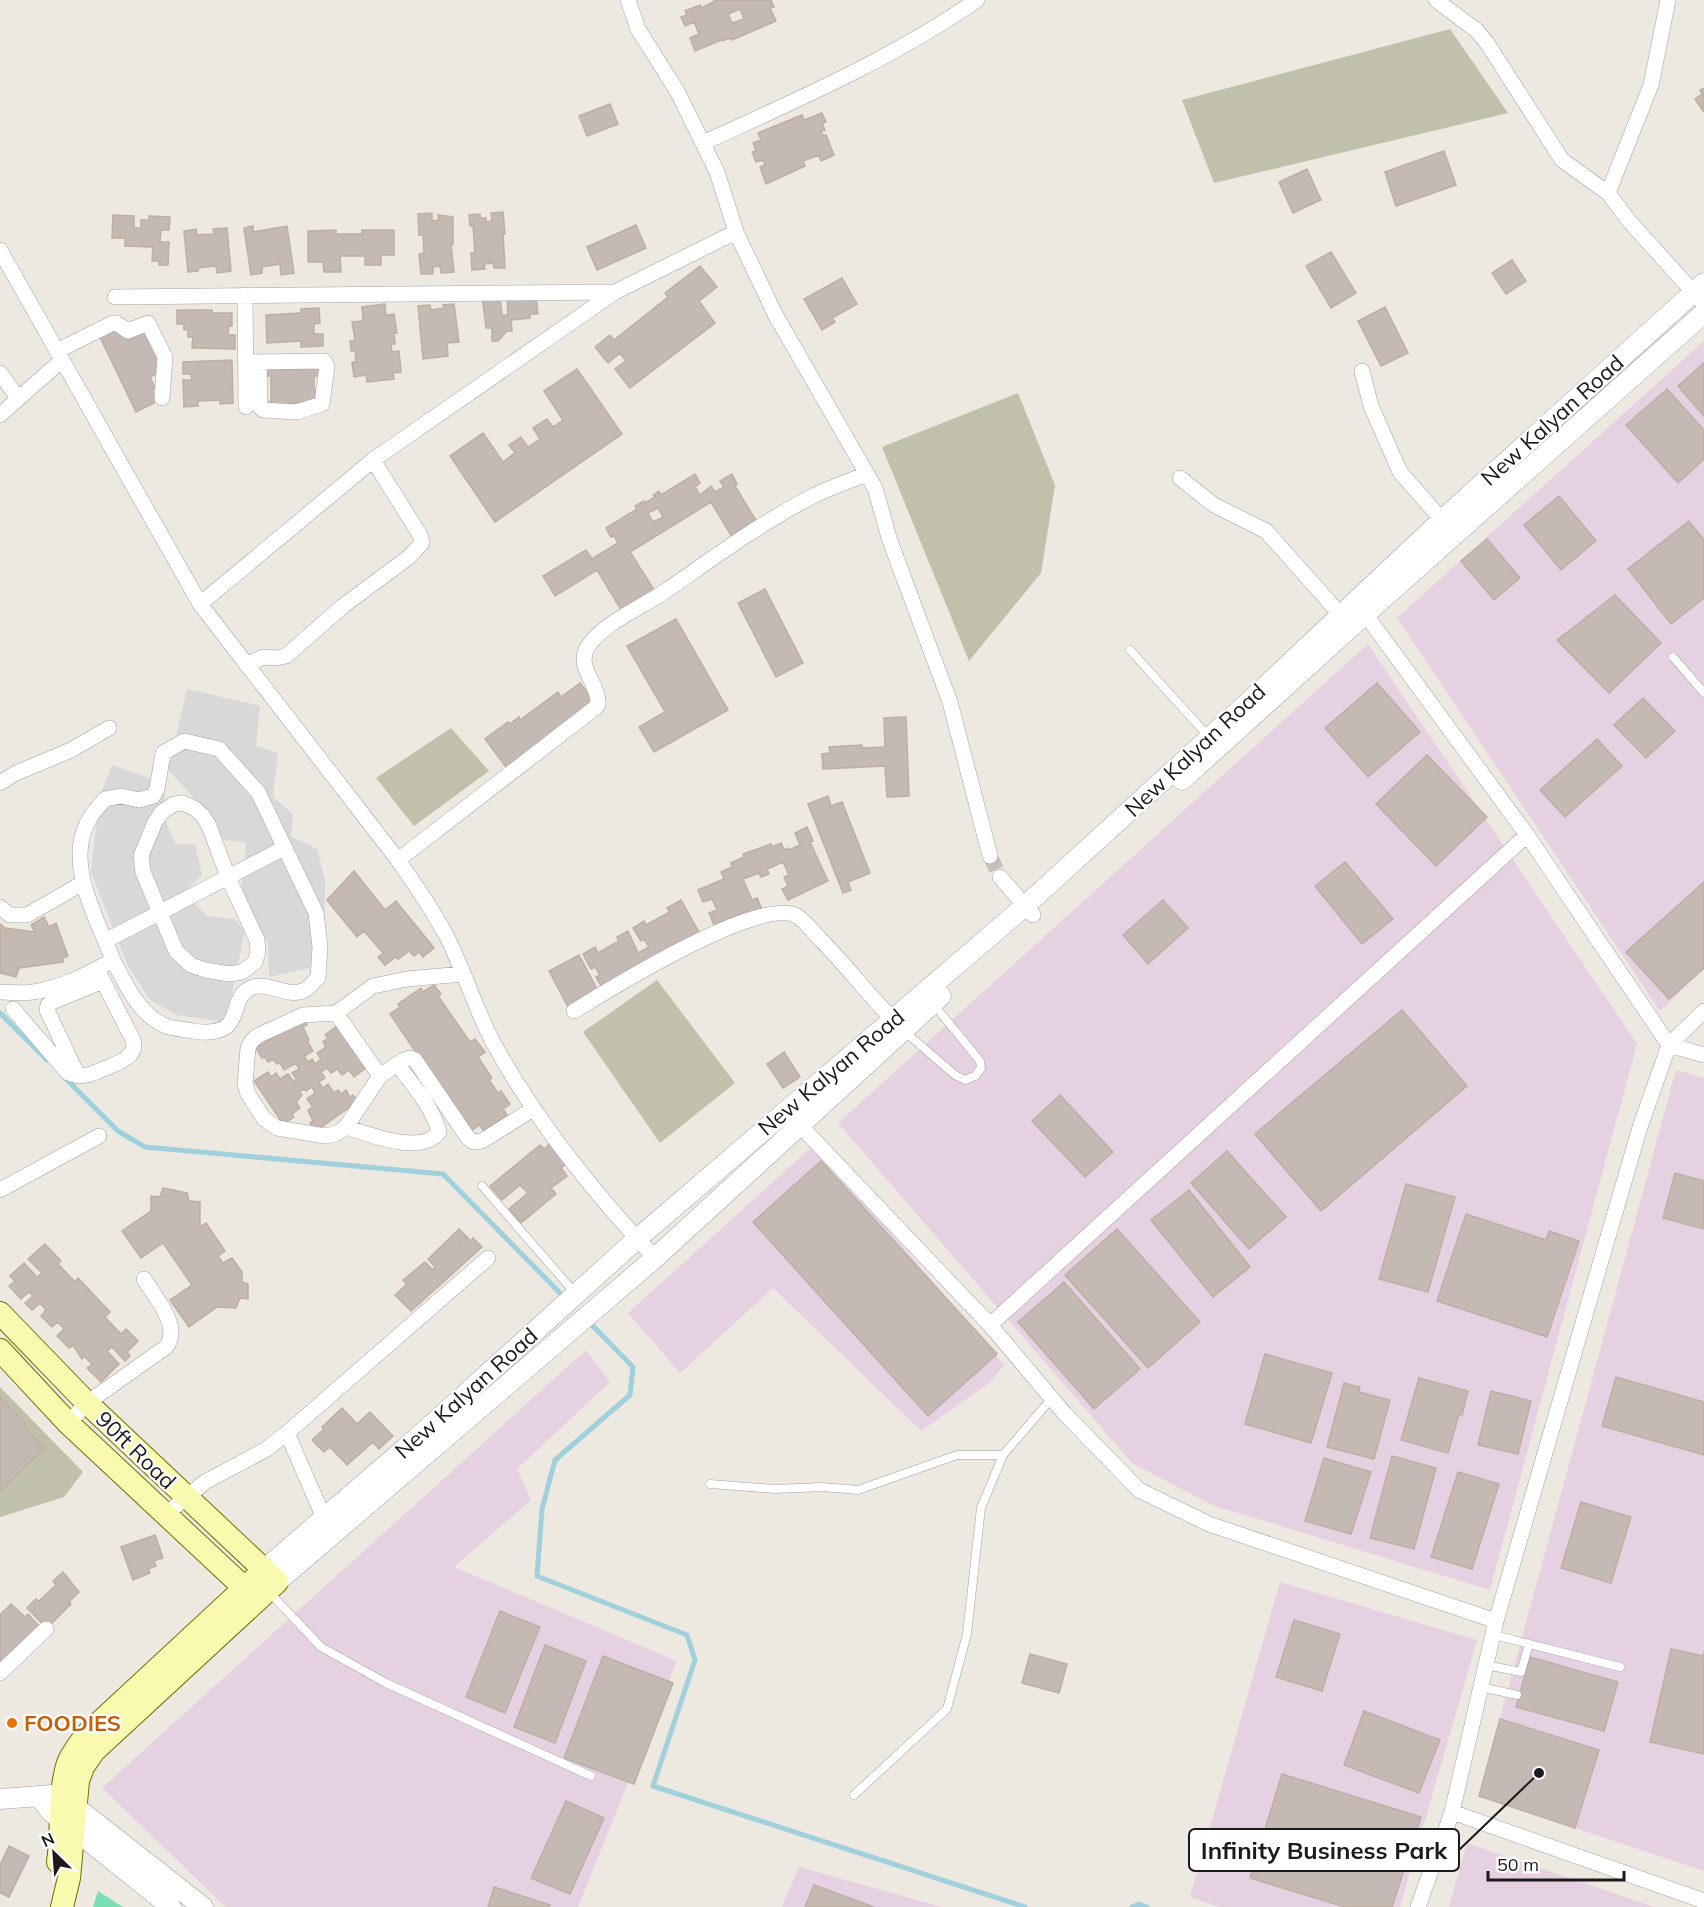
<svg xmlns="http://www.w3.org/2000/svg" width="1704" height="1907" font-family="Mulish,sans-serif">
	<rect width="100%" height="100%" fill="#ede8e0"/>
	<path fill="#d9d8d8" d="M187,689L260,706L256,746L278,753L273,797L293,814L291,836L317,849L325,880L324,965L269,977L268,944L241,899L246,842L224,840L197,801L168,770Z
		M112,765L165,784L164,818L176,844H195L202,875L184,892L207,916L234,919L245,931L226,1022L176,1015L149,999L127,964L91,872L100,795Z"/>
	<path fill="#e6d1e3" d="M1704,341V969L1660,1011L1397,618Z
		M1368,644L1637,1044L1490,1590L1212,1505L1132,1463L838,1123Z
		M1676,1070L1704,1078V1871L1479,1796Z
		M815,1144L1004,1365L989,1383L921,1431L773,1288L680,1373L628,1313Z
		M586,1350L610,1382L517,1469L531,1500L454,1567L677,1661L578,1907H226L102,1788Z
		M1280,1582L1477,1640L1400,1907H1219L1190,1897Z
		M1467,1843L1654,1907H1449Z
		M799,1867L942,1907H782Z"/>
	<path fill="#c1c0ab" d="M1450,29L1508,113L1214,183L1182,100Z
		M1018,393L1055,485L1041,573L969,661L882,447Z
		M451,728L489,771L414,826L376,778Z
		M657,980L735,1083L660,1143L583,1032Z
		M0,1387L83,1472L64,1497L0,1517Z"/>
	<path fill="#7bdfb5" d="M98,1891L123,1907H93Z"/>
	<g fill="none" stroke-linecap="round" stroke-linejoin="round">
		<path stroke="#9fd0dc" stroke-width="5" d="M0,1013L47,1060
			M64,1077L118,1131L145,1147L443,1174L560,1293
			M592,1325L633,1367L630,1395L555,1460L542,1509L537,1576L687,1635L695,1660L653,1786L1025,1907
			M1132,1907L1139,1904L1147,1907"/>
	</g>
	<path fill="#c4bab3" stroke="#bfaea2" stroke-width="1.5" fill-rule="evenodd" d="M715,0H771L774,7L770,8L776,21L732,40L731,38L722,41L721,40L695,51L690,38L699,34L694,22L685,26L681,17L687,15L685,11L700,5L701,8L713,2ZM740,9L744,19L732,23L728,14Z
		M1704,88V110L1703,111L1695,99L1702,94L1700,90Z
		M610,104L618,124L587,136L579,116Z
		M822,113L826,122L822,123L825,130L821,131L823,136L826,135L834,155L821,161L819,155L803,161L805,166L766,184L760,167L765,165L763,160L756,162L752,152L756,151L753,143L761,140L758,133L802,115L804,120Z
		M1444,151L1456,185L1396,206L1385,172Z
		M1307,169L1321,200L1293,213L1279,182Z
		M503,212L505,234L503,235L505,268H494L493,263L484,264L485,269L472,270L471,253L475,252L473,226H470L469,215L480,214V218H486V222L492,221L491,213Z
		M432,213V221L439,220L438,215L453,217V245H451L454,272L441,273L440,266L433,267V274H421L419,254L424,253L423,235H419L418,214Z
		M113,215L134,216V228H141V220H149V216L170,217L169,230H161L160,242H169L168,265H159V261H152L153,247L125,246V238H112Z
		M636,225L646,248L597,270L587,247Z
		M253,226V232L287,226L294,273L281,275L280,264L262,267V273L251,275L244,228Z
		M227,228L231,271L217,273L216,266L198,268V271L188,272L184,231L196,229L197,235L214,234L213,229Z
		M336,230V234H362V230H394V255H381V265H365V256H340L341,272H324L323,262H308V231Z
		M1331,252L1356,293L1331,308L1306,266Z
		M1512,260L1526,281L1506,294L1492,273Z
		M700,266L717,287L699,301L715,323L630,388L615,369L626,361L620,353L608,363L595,347L610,335L614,340L668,297L665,293Z
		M842,278L857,304L832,318L835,322L822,330L804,299Z
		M482,295L500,297L502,315H508L507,299L536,296L538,314H530V318L511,320L512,331H507L498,341H492V328H486Z
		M385,304L386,315L394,314L397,333H394L395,344H391L392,352L399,351L401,372L393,373L394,379L367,382L366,375L354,377L352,362H356L355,351H351L350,341L355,340L352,322L363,321L362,307Z
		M454,304L459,342L447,343L448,356L423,359L418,306L430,305L431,310L444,308L443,305Z
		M1385,307L1408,353L1381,366L1358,321Z
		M319,308L320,323L314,324V334H323V346L301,347V341L267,343L266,315L301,313V309Z
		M177,310H212V313H232V326H229L228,335H235V349L192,348L193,337H188V330H184V324H177Z
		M115,325L120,335L126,332L130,340L134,338L133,334L148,327L164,370L150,377L155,388L152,390L158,401L136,412L99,335Z
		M232,360L233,403L220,404V400L198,401V406L184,407L183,380H192L191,374H183V362Z
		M1704,363V416L1678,386Z
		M262,365H324V376H314V390H318V402L292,403V407L269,408V402L271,403V376H262Z
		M577,369L622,434L495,522L450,456L483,433L503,462L515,453L509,445L521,437L528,447L540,439L533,428L547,419L553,427L563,420L544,391Z
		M1667,389L1704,430V459L1678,483L1626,425Z
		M695,474L700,483L695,487L700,495L711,486L715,492L724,487L720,481L732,474L737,484L735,486L760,527L751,532L747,525L740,529L744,536L735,542L711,502L630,552L656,593L623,613L597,570L555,596L543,576L586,550L592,559L618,543L614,536L611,537L606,528L637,509L635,506L644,501L645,503L655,497L653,495L659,491L661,495ZM658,508L663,517L653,522L648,513Z
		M1559,496L1596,541L1561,570L1524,525Z
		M1689,521L1704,540V598L1671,624L1628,569Z
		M1487,539L1520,578L1494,600L1461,561Z
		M765,589L803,663L776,677L738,603Z
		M1615,595L1661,643L1609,693L1557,640Z
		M676,619L728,710L654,752L639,727L665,712L627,646Z
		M580,683L594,702L506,767L485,739L508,722L510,724L519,717L520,720L558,692L561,697Z
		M1377,683L1420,732L1368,777L1325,728Z
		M1643,698L1675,731L1646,758L1614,725Z
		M906,717L909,796L887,797L885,766L823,769L822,754L830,753L829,747L862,745V748L885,747L884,718Z
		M1597,739L1622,766L1565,817L1540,790Z
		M1427,755L1487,817L1436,866L1376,804Z
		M828,796L831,806L842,802L870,873L848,882L851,890L843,893L808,804Z
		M807,827L813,841L810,842L828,881L788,900L782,889L788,886L784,877L789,875L783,862L767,869L769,874L761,877L759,873L743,879L752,900L757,898L762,909L748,915L747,911L714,925L709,913L717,910L712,899L703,902L698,890L724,879L721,872L732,867L731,863L744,857L743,854L771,844L772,847L781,843L784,850L788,848L789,850L800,845L795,833Z
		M1345,862L1393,919L1362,944L1315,886Z
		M354,871L385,910L396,901L434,948L423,957L419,952L414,956L409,951L398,959L396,957L385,965L378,957L383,953L364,931L357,937L327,900Z
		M1704,882V968L1669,999L1626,952Z
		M681,900L700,934L603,989L596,977L600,975L595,967L591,969L583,954L595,947L598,953L619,941L617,937L628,931L638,953L649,947L644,939L641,941L633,928L644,921L646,925L670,912L667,908Z
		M1163,900L1188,928L1148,964L1123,935Z
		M44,917L49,927L56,923L68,956L63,958V962L19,968L16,977L0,973V924L5,928L35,932L31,925Z
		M579,955L598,991L568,1007L549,971Z
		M434,985L441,994L438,996L470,1042L475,1039L485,1052L478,1057L492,1078L489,1080L498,1093L501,1091L510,1104L503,1109L507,1115L484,1131L479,1125L470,1132L390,1014L400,1007L398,1004L421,988L423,992Z
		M1402,1010L1467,1086L1321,1211L1255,1134Z
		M303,1018L307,1025L303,1027L309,1040L307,1041L313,1051L304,1056L308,1062L312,1059L315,1064L321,1059L317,1053L326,1047L323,1042L328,1038L325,1035L337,1026L367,1067L354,1077L349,1070L342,1075L337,1069L331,1073L327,1068L321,1072L325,1078L319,1082L323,1088L328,1084L334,1093L338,1090L341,1094L346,1090L350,1097L353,1095L358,1101L316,1131L310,1123L313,1121L308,1110L313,1107L307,1099L315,1093L312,1087L306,1091L304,1089L299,1092L302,1095L296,1102L300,1108L292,1114L294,1117L283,1124L254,1081L268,1072L271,1077L276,1073L280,1079L288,1074L293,1081L297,1079L292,1073L299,1069L296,1063L284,1070L280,1063L277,1064L273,1059L268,1062L265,1057L262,1058L256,1048Z
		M784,1052L800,1077L783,1088L767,1064Z
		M1060,1095L1113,1152L1085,1177L1032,1121Z
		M550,1144L567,1163L561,1168L567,1176L551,1188L556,1194L521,1223L509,1209L528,1193L520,1185L502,1200L490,1186L540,1145L544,1149Z
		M1227,1151L1286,1217L1249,1249L1191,1183Z
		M821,1161L997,1354L928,1416L753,1222Z
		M1675,1173L1704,1181V1229L1663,1218Z
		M1406,1184L1455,1197L1428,1292L1379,1279Z
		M163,1188L187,1193L189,1201L200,1202V1227L206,1223L225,1251L218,1256L223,1263L232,1258L242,1272V1282L248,1284V1299L240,1298L236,1308L217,1307L189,1327L170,1300L192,1285L163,1243L141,1258L122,1231L151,1211V1196L160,1197Z
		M1189,1190L1250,1267L1213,1297L1151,1220Z
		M1466,1214L1546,1240L1549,1231L1579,1241L1547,1337L1437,1301Z
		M459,1229L466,1236L460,1242L461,1244L467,1237L471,1241L473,1238L482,1247L411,1311L395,1295L407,1284L403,1280L425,1262L433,1270L435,1267L428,1259Z
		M1117,1229L1200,1322L1148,1368L1065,1275Z
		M45,1244L61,1261L58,1264L75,1282L78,1278L110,1312L105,1317L121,1334L126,1329L138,1341L127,1352L130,1356L125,1361L112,1347L107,1351L119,1364L101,1382L87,1368L92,1364L84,1356L82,1359L73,1345L69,1348L57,1336L64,1329L58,1322L52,1327L41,1316L46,1310L40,1303L32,1310L25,1303L33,1296L29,1292L21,1299L9,1286L15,1281L10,1276L24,1263L37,1277L42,1273L28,1259Z
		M1064,1282L1140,1369L1094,1409L1018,1322Z
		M1265,1354L1332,1373L1311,1443L1245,1424Z
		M1616,1377L1704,1402V1455L1602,1426Z
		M1419,1378L1468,1391L1462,1415L1459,1414L1448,1453L1401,1440Z
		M1344,1383L1360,1387L1359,1392L1390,1400L1374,1459L1327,1447Z
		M1491,1391L1531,1401L1518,1454L1478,1445Z
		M0,1396L2,1398L1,1399L26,1424L23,1426L44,1448L0,1491Z
		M342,1408L357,1424L370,1412L393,1436L379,1449L373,1442L347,1465L330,1447L324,1452L312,1440L324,1429L322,1427Z
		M1392,1456L1436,1468L1414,1549L1370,1538Z
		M1324,1458L1371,1472L1351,1534L1305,1521Z
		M1458,1472L1499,1484L1472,1569L1431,1557Z
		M1581,1502L1631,1517L1611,1583L1561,1568Z
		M155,1535L163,1558L154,1561L156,1566L148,1569L150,1573L133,1580L121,1547Z
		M63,1572L79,1592L69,1602L71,1604L47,1628L27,1608L36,1599L39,1601L56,1585L53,1581Z
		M11,1604L25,1617L28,1614L39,1626L0,1664V1615Z
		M500,1611L540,1627L505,1713L466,1697Z
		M1294,1620L1340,1634L1322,1691L1276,1677Z
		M545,1645L586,1661L555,1743L514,1727Z
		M1671,1649L1703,1656L1704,1652V1754L1650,1742Z
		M1030,1654L1067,1664L1059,1693L1022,1683Z
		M603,1656L673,1683L634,1784L564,1758Z
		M1530,1657L1618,1682L1604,1731L1516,1707Z
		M1364,1711L1440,1740L1419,1793L1344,1765Z
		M1500,1719L1599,1750L1575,1828L1479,1796Z
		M1282,1774L1421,1817L1392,1907H1345L1250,1878Z
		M566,1801L604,1818L570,1894L531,1878Z
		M9,1846L29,1856L9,1897L0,1893V1865Z
		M814,1885L874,1907H805Z
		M494,1887L550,1905L549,1907H488Z"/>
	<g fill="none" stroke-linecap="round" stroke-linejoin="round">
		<path stroke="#c3bfb9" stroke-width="15" stroke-dasharray="15 8" stroke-linecap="butt" d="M990,856L1000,877"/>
		<g stroke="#a2a2a2" stroke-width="9">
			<path id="service" d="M1130,650L1209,737
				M1673,657L1704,693
				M904,1031L955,1075L965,1080L975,1076L981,1068L980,1061L934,1005
				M482,1186L575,1293
				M710,1484L775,1489L822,1487L858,1490L957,1455H1003
				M270,1593L321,1647L386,1683L591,1776
				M1494,1635L1620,1667
				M1486,1665L1521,1672L1529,1644
				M1481,1687L1517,1695
				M854,1795L947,1709L967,1634L981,1508L1003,1455L1052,1398"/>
		</g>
		<g stroke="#a2a2a2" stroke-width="16">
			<path id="minor" d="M628,0L638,29L677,91L717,172L736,232L776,316L875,488L890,541L950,702L990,856
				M1436,0L1476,30L1487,43L1562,160L1608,193
				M1668,0L1651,85L1608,193L1629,221L1704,304
				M703,143C796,100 892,59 977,0
				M0,250L200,604L373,460L615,292
				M245,295L246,407
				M115,297L615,292L736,232
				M57,351L113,323H116L128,331L148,323L165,357L162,398
				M245,362L324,361L327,366L322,404L297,412L263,410L260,407L259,362
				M1362,371L1371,406L1400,472L1449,528
				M0,373L18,398
				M0,415L62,360
				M1180,478L1214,505L1266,531L1347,622
				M200,604L398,860C416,886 435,913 449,941C466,976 477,1013 495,1046C538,1124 594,1193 655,1258
				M1360,607L1527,835L1669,1045L1704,1055
				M247,665L263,657L276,658L286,656L343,606L409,557L422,543L420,535L373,460
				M0,783L16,773L71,750L109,728
				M183,803L194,808L203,816L209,826L228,877L257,940L258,952L255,962L242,972L230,974L205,970L191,965L176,951L143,872L141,856L155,822L162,812L174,804Z
				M398,860L595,708L598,705C600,685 576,668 587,648C601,624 641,608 664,592C712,559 759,524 811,497C828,488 848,482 866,474
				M1000,877L1033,915
				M0,907L10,915H27L83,883
				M105,941L284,848
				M463,974L407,979L373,986L336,1013L303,1015L257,1036L251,1042L248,1048L245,1084L248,1094L264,1119L277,1128L325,1136L336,1134L346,1127L380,1076L402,1061L410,1058L415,1060L468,1138L474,1142L482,1141L533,1109
				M0,992C11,992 23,994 33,992C61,988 88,974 113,960C97,918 63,861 90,818C94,811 100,805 105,799L121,796L139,800L153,796L157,789L163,753L184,741L219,749L258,792L316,913L320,947L318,978C314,981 309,988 305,990C287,999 268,980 251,988C234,995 239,1014 228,1025C220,1033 204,1033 193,1031C184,1029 174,1029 166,1026C139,1015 126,985 113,960
				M13,1009L68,1073C74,1075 80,1077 87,1075C93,1074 100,1070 106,1068C119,1062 138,1057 133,1040L97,969
				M574,1011C610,989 761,895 797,916C805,921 813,932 820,939C848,967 872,1000 900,1027
				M336,1013L380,1076
				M78,1076L47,1010L48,1005L52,1002L103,981
				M794,1119L990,1325L1527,835
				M346,1127C368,1134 422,1156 439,1132C432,1106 413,1085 397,1064
				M0,1190L99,1136
				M990,1325L1065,1414L1139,1490L1209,1524L1496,1621
				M68,1423L87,1403L166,1347C182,1327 155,1297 144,1279
				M287,1433L324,1518
				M165,1515L205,1482L265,1450L287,1433L488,1258
				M0,1673L46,1629
				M1452,1812L1496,1621L1640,1127L1669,1045L1704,1011
				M1418,1907L1452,1812L1704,1901"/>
		</g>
		<g stroke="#a2a2a2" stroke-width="21">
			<path id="tertiary" d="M1182,780L1352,626L1704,313
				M265,1569L410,1444L637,1239L1025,906L1241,709L1442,520L1704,283
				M277,1582L655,1258L941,996
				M40,1797L51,1812L75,1830L171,1907
				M0,1799L53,1795L63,1797L203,1907"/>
		</g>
		<g stroke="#697102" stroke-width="24">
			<path id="secondary" d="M0,1313L87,1403L277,1582L94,1751L83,1767L78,1781L69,1878L62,1907
				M0,1350L68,1423L254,1597
				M58,1862C63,1829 58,1794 68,1763C72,1753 80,1743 86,1735L265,1569"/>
		</g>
		<use href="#service" stroke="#fff" stroke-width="8"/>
		<use href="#minor" stroke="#fff" stroke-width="15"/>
		<use href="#tertiary" stroke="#fff" stroke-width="20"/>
		<use href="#secondary" stroke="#f9fab0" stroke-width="22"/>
	</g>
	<circle fill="#e8710a" stroke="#fff" stroke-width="2" cx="12" cy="1723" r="6"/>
	<g text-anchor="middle" stroke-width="4.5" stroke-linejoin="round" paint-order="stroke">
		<g font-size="22" fill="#1b1b1b" stroke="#fff">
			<text transform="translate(1552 420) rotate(-42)" y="8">New Kalyan Road</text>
			<text transform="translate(1195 750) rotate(-43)" y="8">New Kalyan Road</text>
			<text transform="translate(831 1072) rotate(-40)" y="8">New Kalyan Road</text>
			<text transform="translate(466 1393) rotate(-42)" y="8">New Kalyan Road</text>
			<text transform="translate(136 1450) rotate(44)" y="8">90ft Road</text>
		</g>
		<g font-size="22" font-weight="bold" fill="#c56008" stroke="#fff" text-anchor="start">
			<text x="24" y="1731">FOODIES</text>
		</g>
	</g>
	<path fill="none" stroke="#1b1b1b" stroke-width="2" d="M1539 1773L1459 1850"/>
	<circle fill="#1b1b1b" stroke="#fff" stroke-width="2" cx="1539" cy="1773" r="6"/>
	<rect fill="#fff" stroke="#1b1b1b" stroke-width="2" x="1189" y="1829" width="270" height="42" rx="6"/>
	<g font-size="24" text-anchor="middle" font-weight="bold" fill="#1b1b1b">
		<text x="1324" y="1859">Infinity Business Park</text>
	</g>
	<g transform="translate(54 1853) rotate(335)" stroke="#ffffff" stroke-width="4.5" paint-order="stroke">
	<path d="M0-4.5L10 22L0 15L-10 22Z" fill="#1b1b1b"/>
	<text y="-9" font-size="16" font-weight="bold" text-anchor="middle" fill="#1b1b1b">N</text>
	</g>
	<path d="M1488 1871v9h136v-9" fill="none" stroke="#1b1b1b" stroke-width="3"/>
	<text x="1497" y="1871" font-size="18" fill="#1b1b1b" stroke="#ffffff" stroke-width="4.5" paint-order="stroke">50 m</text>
</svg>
